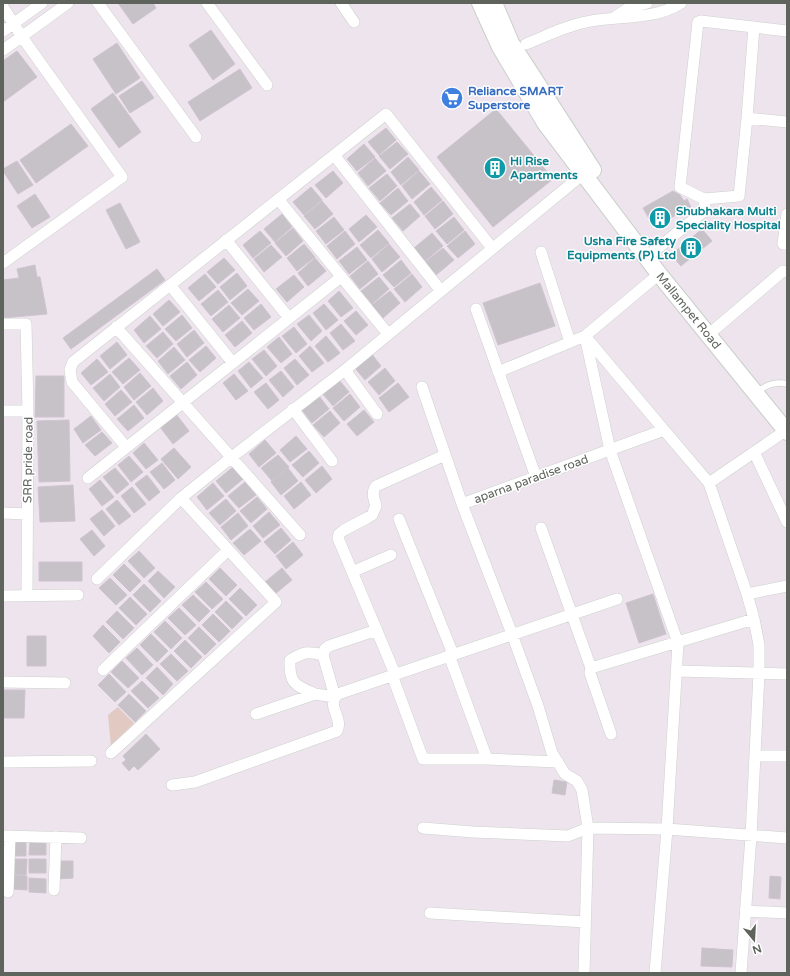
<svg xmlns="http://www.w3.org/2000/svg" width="790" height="976" font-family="'Varela Round',sans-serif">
	<rect width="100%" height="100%" fill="#ede4ed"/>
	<path fill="#e2cac3" d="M118,707L134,723L111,747L108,715Z"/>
	<path fill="#c7c1c8" stroke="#cfc3d1" d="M118,3H153L156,8L133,24Z
		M211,30L235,64L213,80L189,45Z
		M117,43L140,78L116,94L93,59Z
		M17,51L37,77L3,102V61Z
		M240,69L252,88L200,121L188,102Z
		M142,81L154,98L130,113L119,96Z
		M113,93L141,132L119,148L91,109Z
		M496,109L553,179L493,227L437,157Z
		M71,124L88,146L36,183L20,160Z
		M386,128L396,140L379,155L368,142Z
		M397,142L408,154L390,169L379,156Z
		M364,144L375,157L357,171L347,159Z
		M408,157L419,170L401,185L391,172Z
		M375,158L386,171L368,186L358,173Z
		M17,161L33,185L18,194L3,171V169Z
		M333,171L343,183L326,198L315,185Z
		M419,171L430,184L412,199L402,186Z
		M387,174L397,186L380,201L369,188Z
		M311,187L322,200L304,215L293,202Z
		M431,187L442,200L424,215L414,202Z
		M398,188L408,201L391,215L380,203Z
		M673,191L680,195L684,201L687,199L691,207L654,227L643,208Z
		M35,194L50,217L32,228L17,206Z
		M322,201L333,214L315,229L304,216Z
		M443,201L453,214L435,229L425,216Z
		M120,203L140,242L126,249L106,210Z
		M410,204L420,216L403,231L392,218Z
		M282,214L292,227L275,242L264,229Z
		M366,215L377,227L359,242L349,229Z
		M334,217L344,230L326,244L316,231Z
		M454,217L464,230L447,244L436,231Z
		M293,228L303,241L286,256L275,243Z
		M702,229L712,241L681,266L671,255Z
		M378,230L389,243L371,258L360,245Z
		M260,231L271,243L253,258L243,245Z
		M345,231L355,244L337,259L327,246Z
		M465,231L475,244L458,258L447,246Z
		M432,233L443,246L425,261L414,248Z
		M304,244L315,257L297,271L287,258Z
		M389,244L400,257L382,272L372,259Z
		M271,245L282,257L264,272L254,259Z
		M357,247L367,260L349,274L339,261Z
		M443,248L454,260L436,275L425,262Z
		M224,258L235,270L218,284L207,272Z
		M315,258L326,271L308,286L298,273Z
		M401,260L411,273L394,287L383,275Z
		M368,261L378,274L360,289L350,276Z
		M35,265L37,277H40L47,314L3,318V280L19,278L17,269Z
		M157,269L165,280L71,349L63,338Z
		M237,273L247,286L230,300L220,287Z
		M205,274L216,287L199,301L188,288Z
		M412,274L422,287L405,302L394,289Z
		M294,275L304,287L287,302L276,289Z
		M379,277L389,289L372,304L361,291Z
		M540,283L555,326L498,345L483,303Z
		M248,289L259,301L242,315L231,303Z
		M218,290L228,302L211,316L201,304Z
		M339,291L353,308L341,317L328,301Z
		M390,291L400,303L383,318L372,305Z
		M169,300L180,312L163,326L153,314Z
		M261,304L271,317L254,330L244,318Z
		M324,304L338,320L326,330L313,313Z
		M229,305L240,318L223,332L212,319Z
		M356,311L368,325L356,335L344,321Z
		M182,315L192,328L176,341L165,329Z
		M309,315L322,331L311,341L297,324Z
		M150,316L161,329L144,343L134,330Z
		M242,321L252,333L235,347L225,335Z
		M341,324L355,341L343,350L330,333Z
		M294,327L307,344L296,353L282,336Z
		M194,330L204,343L187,357L177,344Z
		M163,332L173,344L157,358L146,346Z
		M326,336L340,353L328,362L315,346Z
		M279,337L292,354L281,363L267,347Z
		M117,342L127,355L110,369L100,356Z
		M206,346L216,358L200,372L189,360Z
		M310,346L324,363L312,372L299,356Z
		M174,347L185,360L168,374L158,361Z
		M264,350L277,366L266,376L252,359Z
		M371,353L381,366L365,380L354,367Z
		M129,358L140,370L123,384L112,372Z
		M97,359L108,372L91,385L81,373Z
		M295,359L309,375L297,385L284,368Z
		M187,362L197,375L181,389L170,376Z
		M249,362L263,378L251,388L238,371Z
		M385,368L395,381L379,395L368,382Z
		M281,371L294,387L283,397L269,380Z
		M140,373L151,386L134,400L124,387Z
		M110,374L120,387L104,401L93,388Z
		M234,374L248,391L236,400L223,383Z
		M36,376H64V417H35Z
		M339,380L349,392L333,406L322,393Z
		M266,383L279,400L268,409L254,392Z
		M398,383L409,397L389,412L379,398Z
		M153,388L163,401L147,415L136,402Z
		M121,390L132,402L115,416L105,404Z
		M350,394L360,407L344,421L333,408Z
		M319,396L329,409L312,423L302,410Z
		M134,405L144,418L128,431L117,419Z
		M364,410L374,422L357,436L347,424Z
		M330,411L340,423L324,437L313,425Z
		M176,414L189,431L173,444L160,427Z
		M91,416L101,430L83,443L74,429Z
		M69,420L70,481L39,482L37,421Z
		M102,432L112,443L95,456L85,445Z
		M296,436L307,449L290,462L280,450Z
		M265,440L276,453L259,467L249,454Z
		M144,443L158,460L146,469L133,453Z
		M174,448L191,467L178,479L161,459Z
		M309,451L319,463L303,477L292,465Z
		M278,455L289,467L272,481L261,468Z
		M129,456L143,472L131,482L118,465Z
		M162,463L175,480L164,489L150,472Z
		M322,466L332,479L316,493L305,480Z
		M233,467L243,479L226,493L216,481Z
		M115,468L129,484L117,494L103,477Z
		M288,468L298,481L281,495L271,482Z
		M147,475L160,492L149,501L135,484Z
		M100,480L114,497L102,506L89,489Z
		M245,482L256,495L239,508L228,496Z
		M301,482L311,495L294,509L284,496Z
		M213,483L224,496L207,510L197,497Z
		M73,485L75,521L40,522L38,487Z
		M132,487L146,504L134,513L121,496Z
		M257,497L267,509L251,523L240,511Z
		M226,499L236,511L220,525L209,513Z
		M117,500L131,516L119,525L106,509Z
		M102,510L115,526L104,536L90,519Z
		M269,512L280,525L263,538L253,526Z
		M238,513L248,526L231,540L221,527Z
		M281,528L291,540L275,554L264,542Z
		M250,529L261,541L244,555L233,543Z
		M92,530L105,546L94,556L80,539Z
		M293,542L303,555L286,569L276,556Z
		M139,551L155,568L144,578L128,561Z
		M39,562H82V581H39Z
		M124,564L141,581L130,592L113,575Z
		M220,568L237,585L226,596L209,579Z
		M282,568L292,580L275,594L265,582Z
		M158,571L175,587L164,598L148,581Z
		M110,578L127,595L116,605L99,588Z
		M206,582L223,599L212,609L195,592Z
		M144,584L161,601L150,612L133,595Z
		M240,588L257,605L246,616L229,599Z
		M653,594L666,634L639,643L626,603Z
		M193,595L210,611L199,622L182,605Z
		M130,597L147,614L136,625L119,608Z
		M226,601L243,618L232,629L215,612Z
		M179,608L196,625L185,635L168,618Z
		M117,611L134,628L123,639L106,622Z
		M213,614L230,631L219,642L202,625Z
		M165,621L182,638L171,649L154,632Z
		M103,625L120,642L109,653L93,636Z
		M199,627L216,644L205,655L188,638Z
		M151,634L168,651L157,662L140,645Z
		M27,636H46V666H27Z
		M185,640L202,657L191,668L174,651Z
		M137,648L153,665L142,675L126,658Z
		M171,654L188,671L177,681L160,664Z
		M122,661L139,678L128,688L111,672Z
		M157,667L173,684L163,695L146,678Z
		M109,674L126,692L115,702L98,685Z
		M142,681L159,698L148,708L131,691Z
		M3,690H25L24,718H3Z
		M129,694L146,711L135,722L118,705Z
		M146,734L160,749L138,770L134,766L129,771L122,763L126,760L123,756Z
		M554,780L567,782L565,795L552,793Z
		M12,842H26V856H12Z
		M30,842H46V855H29Z
		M10,859H27L26,875L9,874Z
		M29,859H46V873H29Z
		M56,861H73V878L57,879Z
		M10,875L27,876V890L10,889Z
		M770,876L781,877L780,899L769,898Z
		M29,878L46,879V893L29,892Z
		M702,948L733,950L732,967L701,966Z"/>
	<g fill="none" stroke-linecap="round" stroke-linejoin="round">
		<g stroke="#cdd2cc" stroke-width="7">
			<path id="lane" d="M757,392C766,385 776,381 787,384"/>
		</g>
		<g stroke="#cdd2cc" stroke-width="12">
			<path id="street" d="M98,3L196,137
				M207,3L267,85
				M341,3L354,22
				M3,7L22,37L122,177L3,263
				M615,17L629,8L647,3
				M3,31L42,3
				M526,44C546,36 565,26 586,22C618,15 653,21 681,3
				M3,50L68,3
				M747,118L787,122
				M334,155L441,291
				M278,199L388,334
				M704,199L739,196L747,118L754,27
				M787,214L783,244H787
				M226,240L289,318
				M541,252L570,342
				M653,252L703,212L705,207L704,199L680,187L698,22L701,21L787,31
				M659,274L585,336L664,430L709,483L747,594
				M170,285L233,363
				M476,309L536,477
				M3,324H26L28,411L27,595
				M116,327L300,535
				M708,335L783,271L787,272
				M345,370L377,414
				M498,372L585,336L610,450L678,643L667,829L655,973
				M422,387L462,504
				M293,409L332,461
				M3,411H28
				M126,447L72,382L70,370L73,362L386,114L492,248
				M754,452L787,522
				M88,478L341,277
				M709,483L785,431
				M3,513L27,514
				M399,519L453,654
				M541,528L591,668
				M352,572L391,555
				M97,579L181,498L232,457L345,370L588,170
				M3,596L78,595
				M449,655L487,759
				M103,670L228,550
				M677,671L787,674
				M395,674L338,538L339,534L344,530L367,518L372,515L376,506C374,499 371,493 376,486L445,455
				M392,675L423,759H487L558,762
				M3,682L65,683
				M315,694C295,685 289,684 290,660C304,652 307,651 323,655
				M256,714L315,694L335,697L323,655L325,649L329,646L377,630
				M611,734L590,673L591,668L754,619L747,594L787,586
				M111,753L276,602L181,498
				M755,756H787
				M3,762L91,761
				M172,785L195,782L337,731C344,718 325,705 338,694L617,599
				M423,828L473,832L568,836L588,828L667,829L787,838
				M3,836L81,838
				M54,890L56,837
				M8,892L10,836
				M745,911L787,913
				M430,913L585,922
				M584,973L588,828L582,790L577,781L565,774L552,753L538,706L512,634L462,504L664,430
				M741,973L751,836L759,673V645L754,619"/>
		</g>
		<g stroke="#cbd0ca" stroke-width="18">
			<g id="secondary">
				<path id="s1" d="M480,3L500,47L545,123L659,274L787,432"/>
				<path d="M494,3L511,43L593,170"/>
			</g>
		</g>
		<use href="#lane" stroke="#fff" stroke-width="5.5"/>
		<use href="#street" stroke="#fff" stroke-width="11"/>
		<use href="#secondary" stroke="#fff" stroke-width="16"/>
	</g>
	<defs>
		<g id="supermarket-disc" transform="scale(1.15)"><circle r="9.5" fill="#3f7fe0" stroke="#fff"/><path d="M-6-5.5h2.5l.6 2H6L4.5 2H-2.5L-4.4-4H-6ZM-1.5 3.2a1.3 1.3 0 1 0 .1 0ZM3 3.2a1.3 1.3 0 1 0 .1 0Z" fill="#fff"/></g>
		<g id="building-disc" transform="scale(1.15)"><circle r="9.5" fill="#0f9aa8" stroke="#fff"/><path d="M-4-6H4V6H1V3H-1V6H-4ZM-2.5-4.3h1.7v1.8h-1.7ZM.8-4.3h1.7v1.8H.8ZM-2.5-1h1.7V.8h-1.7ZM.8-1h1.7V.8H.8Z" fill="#fff"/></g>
	</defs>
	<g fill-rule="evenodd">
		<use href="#supermarket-disc" x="452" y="98"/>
		<use href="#building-disc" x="495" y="168"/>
		<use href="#building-disc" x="660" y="218"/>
		<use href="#building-disc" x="691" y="248"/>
	</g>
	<g text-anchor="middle" stroke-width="3" stroke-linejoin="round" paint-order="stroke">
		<g font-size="12" font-weight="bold" fill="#366cbe" stroke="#fff" text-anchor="start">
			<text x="468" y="95">Reliance SMART<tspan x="468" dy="14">Superstore</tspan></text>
		</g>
		<g font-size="12" font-weight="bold" fill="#0d838f" stroke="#fff" text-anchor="start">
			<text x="510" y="165">Hi Rise<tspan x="510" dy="14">Apartments</tspan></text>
			<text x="676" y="215">Shubhakara Multi<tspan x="676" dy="14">Speciality Hospital</tspan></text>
			<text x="676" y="245" text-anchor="end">Usha Fire Safety<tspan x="676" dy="14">Equipments (P) Ltd</tspan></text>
		</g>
		<g font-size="12" fill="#5e635c" stroke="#fff">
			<text dy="4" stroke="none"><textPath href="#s1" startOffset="373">Mallampet Road</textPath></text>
			<text transform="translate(28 460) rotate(-89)" y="4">SRR pride road</text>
			<text transform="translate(531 479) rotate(-20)" y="4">aparna paradise road</text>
		</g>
	</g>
	<rect width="790" height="976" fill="none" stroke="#5e635c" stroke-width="8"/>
	<g transform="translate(754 940) rotate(162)" stroke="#ffffff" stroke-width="3" paint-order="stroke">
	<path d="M0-3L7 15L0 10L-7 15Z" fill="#5e635c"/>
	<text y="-6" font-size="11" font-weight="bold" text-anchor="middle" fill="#5e635c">N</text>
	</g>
</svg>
